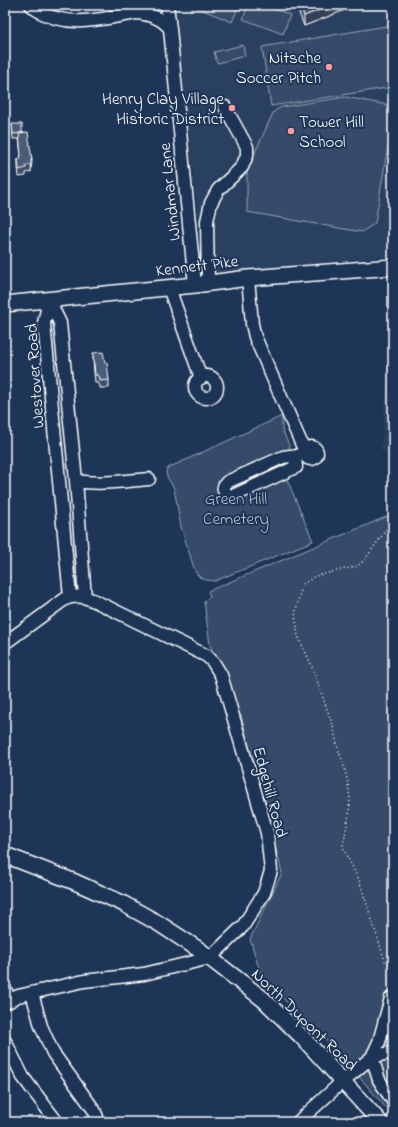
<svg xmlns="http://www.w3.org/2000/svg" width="398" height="1127" font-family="'Indie Flower',sans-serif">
	<rect width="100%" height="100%" fill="#1d3557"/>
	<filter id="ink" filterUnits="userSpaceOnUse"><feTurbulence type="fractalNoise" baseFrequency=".025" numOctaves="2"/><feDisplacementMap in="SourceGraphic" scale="8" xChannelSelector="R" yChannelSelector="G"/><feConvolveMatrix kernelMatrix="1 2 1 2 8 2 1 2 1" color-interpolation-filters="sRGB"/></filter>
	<g filter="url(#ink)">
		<path fill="#2a4161" d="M174,5H393V256L204,274Z
			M393,309V451L381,450Z"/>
		<path fill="#364b69" stroke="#9aa5b4" d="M191,5H239L232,22Z
			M248,5H263L290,15L283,34L243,19Z
			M392,25L393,32V87L271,106L262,47Z
			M243,45L245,56L217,63L214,52Z
			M345,97L393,106V116L375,223L362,232L247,212V170L273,113L276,110L282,107Z
			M282,416V429L292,452V460L286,477L313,541L215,581C205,580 200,580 195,571L181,527L174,488L167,477L166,471L168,468Z
			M393,514V1116L334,1048L262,978L250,939L282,873L241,715H236L227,686L210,645L204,601L210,597L208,591Z"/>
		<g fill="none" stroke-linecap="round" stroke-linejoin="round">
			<g stroke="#fff" stroke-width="15">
				<path id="minor" d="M31,5C43,17 66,22 83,21C100,20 119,16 136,13C149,14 162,17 170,29L195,285
					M167,5L170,29
					M248,278L252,324L255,337L305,452L295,457L296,467L235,495L230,496C224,493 221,488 227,482L283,457L290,456L295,457
					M208,283L207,221L211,203L218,190L242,167L247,155V147L225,107
					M169,288L201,378
					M49,300L60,323L76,481L85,597
					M49,300L44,323L70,597
					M195 387a11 11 0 1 1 22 0a11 11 0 1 1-22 0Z
					M305 453a6 6 0 1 1 12 0a6 6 0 1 1-12 0Z
					M76,481C100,485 125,481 149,479
					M5,643L65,599C76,594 86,597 97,602L207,656L213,662L221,675L267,833L271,871L264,893L243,926L210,958L144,974L84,981L18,996L5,1003
					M5,989L10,1001
					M32,993L41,1026L53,1053L94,1110L99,1122
					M5,1041L23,1077L57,1122
					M372,1057L379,1080L393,1101
					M372,1057L393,1052
					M298,1122L343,1081L372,1057L379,1042L391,998L393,996"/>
			</g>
			<g stroke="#fff" stroke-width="18">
				<path id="major" d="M5,304L195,285L248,278L393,267
					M5,855L75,882L122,903L158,923L198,949L263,999L302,1037L380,1122"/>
			</g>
			<path stroke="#fff" stroke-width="1.5" stroke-dasharray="1 3" stroke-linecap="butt" d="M393,525L386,530L366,558L358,566L315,576L303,584L300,593L295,614L298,636L311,664L333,726L338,749L342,759L348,783L350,799L349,814L343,846L345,852L359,880L385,961L393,966"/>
			<use href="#minor" stroke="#1d3557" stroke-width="12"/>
			<use href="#major" stroke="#1d3557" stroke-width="15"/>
		</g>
		<path fill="#405068" stroke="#fff" d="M296,5H352V7L304,26Z
			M12,124L22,133L32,160L31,172L26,173V176L19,177L18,167V159H20L21,156L19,139H13Z
			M93,353L109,380V388H100V385H98V383H95L93,361Z"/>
		<path fill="#344155" stroke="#fff" d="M332,5H352V7L304,26V16Z"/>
		<path fill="#4a5d79" stroke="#fff" d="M300,5H332L304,16Z
			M12,124H22V133L13,134Z
			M28,132L32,160L31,159V165H26V168L19,170L18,159H21L20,156H21L19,133Z
			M103,352L105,363H107L109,380L100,381V377H98V375H95L93,353Z"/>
	</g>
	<g fill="#ff9aa2" stroke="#1d3557" stroke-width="1.5">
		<circle cx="329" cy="67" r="4"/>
		<circle cx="232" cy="108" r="4"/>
		<circle cx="291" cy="131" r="4"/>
	</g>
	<g text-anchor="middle" stroke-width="4" stroke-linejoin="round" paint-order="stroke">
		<g font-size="17" fill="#fff" stroke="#1d3557" text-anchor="end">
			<text x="321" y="63">Nitsche<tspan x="321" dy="20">Soccer Pitch</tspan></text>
			<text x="224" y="104">Henry Clay Village<tspan x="224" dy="20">Historic District</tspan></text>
			<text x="299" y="127" text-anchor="start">Tower Hill<tspan x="299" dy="20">School</tspan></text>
		</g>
		<g font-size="17" fill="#fff" stroke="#1d3557">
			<text transform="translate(169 192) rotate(-96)" y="6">Windmar Lane</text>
			<text transform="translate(197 265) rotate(-7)" y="6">Kennett Pike</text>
			<text transform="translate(34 376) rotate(-94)" y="6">Westover Road</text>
			<text transform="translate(271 792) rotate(75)" y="6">Edgehill Road</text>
			<text transform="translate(305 1019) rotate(44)" y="6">North Dupont Road</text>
		</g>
		<g font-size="17" fill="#b9c0ca" stroke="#1d3557">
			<text x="236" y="504">Green Hill<tspan x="236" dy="20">Cemetery</tspan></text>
		</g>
	</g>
	<rect width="398" height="1127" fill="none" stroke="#1d3557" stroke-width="20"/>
	<rect x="10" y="10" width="378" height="1107" fill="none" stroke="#fff" stroke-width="1.5" filter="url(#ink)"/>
</svg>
